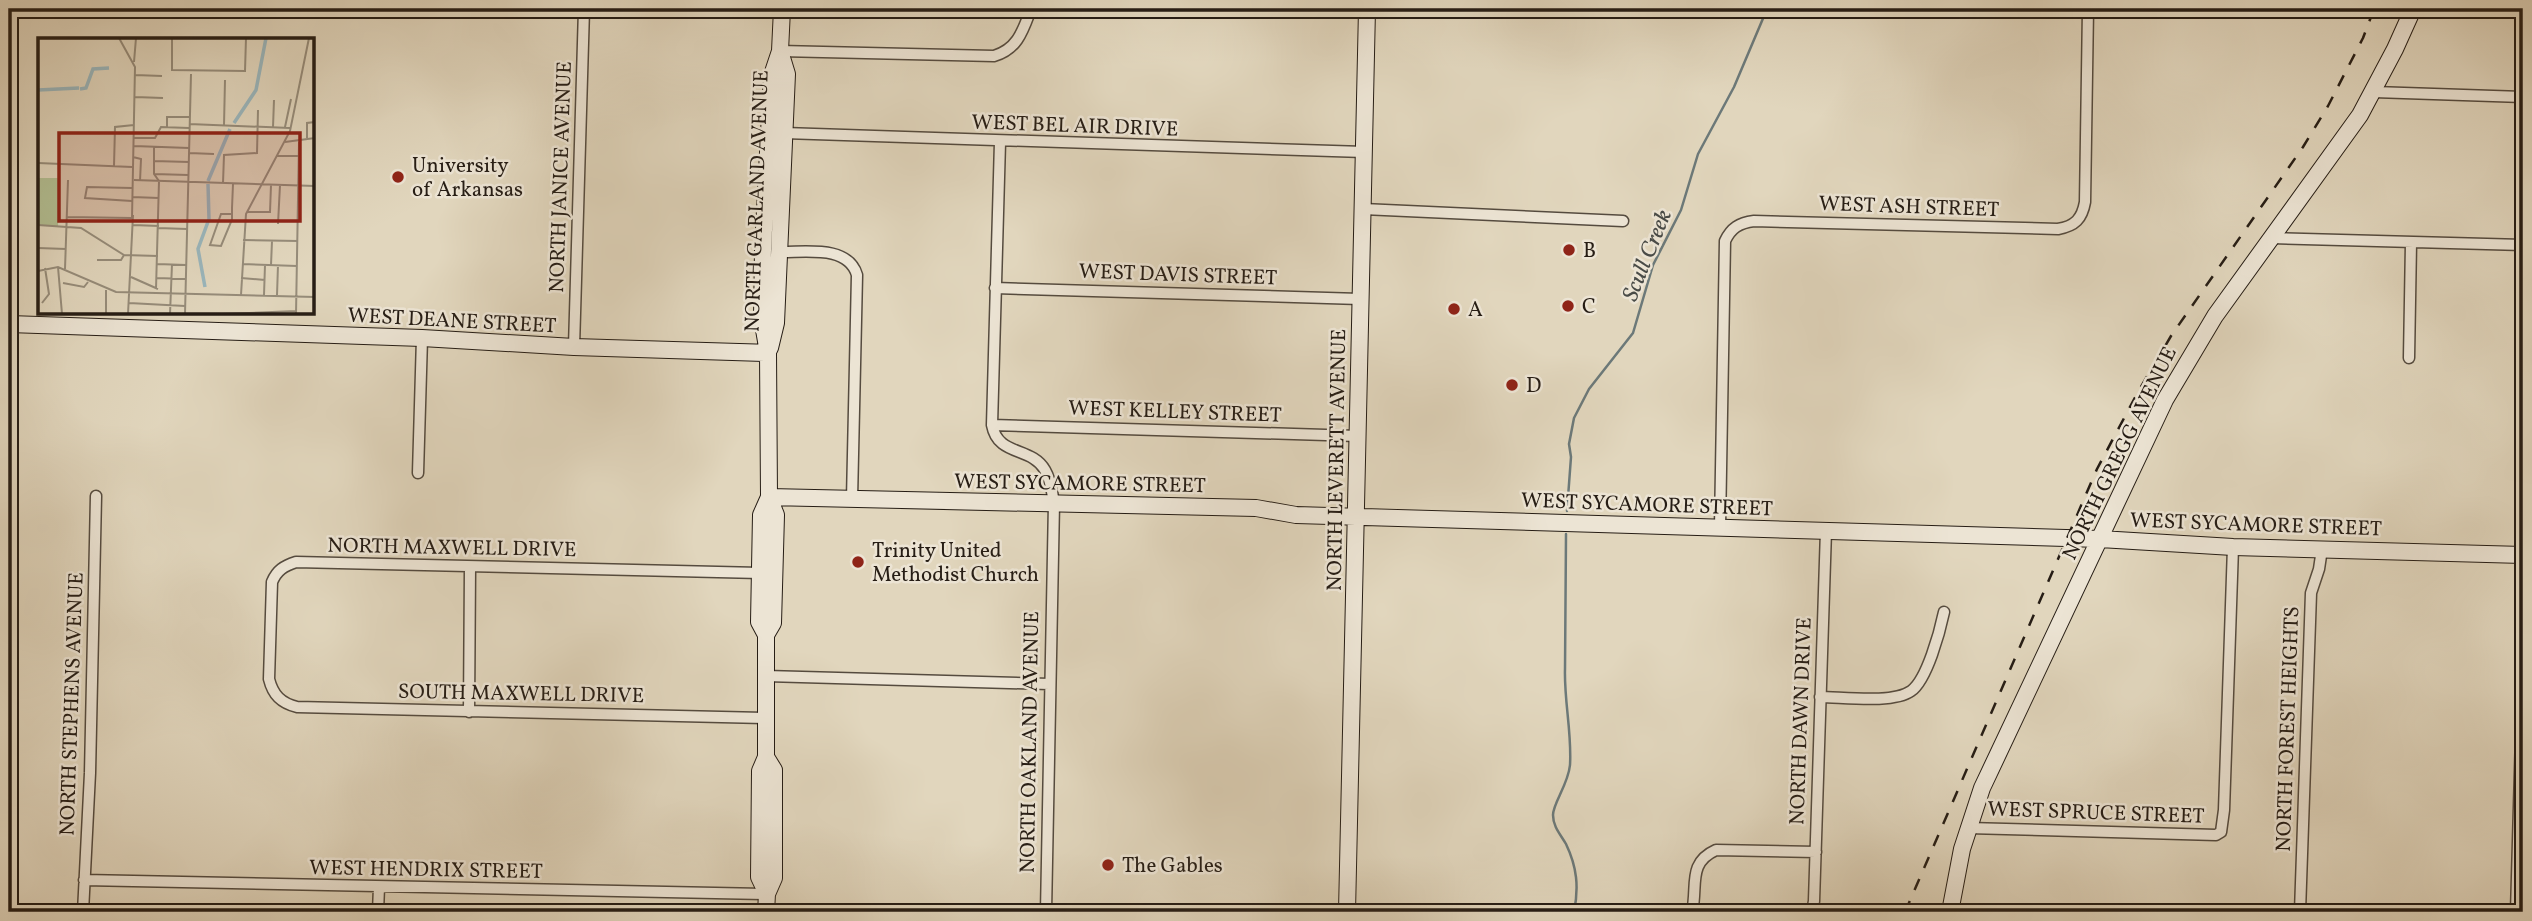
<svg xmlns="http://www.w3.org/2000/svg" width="2532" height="921" font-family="Vollkorn,serif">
	<rect width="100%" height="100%" fill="#e1d6bd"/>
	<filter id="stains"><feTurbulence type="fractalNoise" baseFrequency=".00286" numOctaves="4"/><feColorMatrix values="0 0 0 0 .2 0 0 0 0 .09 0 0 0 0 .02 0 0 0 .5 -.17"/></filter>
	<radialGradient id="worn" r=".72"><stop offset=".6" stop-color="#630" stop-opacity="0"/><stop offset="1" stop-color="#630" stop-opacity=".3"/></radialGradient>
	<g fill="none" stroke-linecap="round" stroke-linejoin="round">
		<path stroke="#6c7979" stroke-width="2.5" d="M1567,511L1571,457L1569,444L1574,418L1589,389L1633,333L1653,265L1681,210L1698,154L1734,87L1767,9
			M1566,534C1566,579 1565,624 1565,669C1564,701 1572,733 1570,765C1568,785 1553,803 1553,815C1553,827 1561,835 1566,844C1577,867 1579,887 1574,912"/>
		<g stroke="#554b3f" stroke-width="13">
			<path id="street" d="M780,51L994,56C1018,49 1023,30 1031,9
				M2374,92L2523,97
				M784,133L1364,152
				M1000,142L992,425C998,457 1031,446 1045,470C1051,480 1052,492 1054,503L1046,912
				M1363,209L1623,221
				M2272,238L2523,245
				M778,252C803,253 848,244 857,275L852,499
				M995,288L1360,299
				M574,347L584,9
				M2409,358L2411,243
				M992,425L1358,436
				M418,473L422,338
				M1720,527L1725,241C1731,228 1739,223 1754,221L2058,229C2075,226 2082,219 2085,202L2088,9
				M760,573L296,562C284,566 277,570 272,582L269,679C273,695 281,703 297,707L766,718
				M766,676L1049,684
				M1820,697C1842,697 1893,704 1911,691C1927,680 1940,631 1944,612
				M469,712L470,568
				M1968,828L2216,835L2221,832L2224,810L2233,547
				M84,880L767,894
				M83,912L90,773L96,496
				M378,912L379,887
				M1692,912C1698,886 1687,863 1716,850L1816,852
				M1812,912L1814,901L1826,530
				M2300,912L2311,593L2319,569L2322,549
				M2516,912L2523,665"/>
		</g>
		<g stroke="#261d15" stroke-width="18">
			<path id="secondary" d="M9,324L422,338L574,347L768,353
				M770,348L776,323L787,74L780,51
				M769,497L1256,508L1296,515L2100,539L2233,547L2523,555
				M766,635L773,623L776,515L769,497L768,353L762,318L763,249L772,75L780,51L782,9
				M766,757L774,770V878L767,894L766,912
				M767,894L759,877L760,771L766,757V635L759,622L761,515L769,497
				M1347,912L1367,9
				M1950,912L1962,849L1982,788L2165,400L2215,316L2360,115L2395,49L2413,9"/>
		</g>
		<use href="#street" stroke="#ece4d4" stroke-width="10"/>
		<use href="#secondary" stroke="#ece4d4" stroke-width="16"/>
		<path stroke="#261d15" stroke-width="2.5" stroke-dasharray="12 12" stroke-linecap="butt" d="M1905,912L2097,469L2139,390L2171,336L2303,147L2328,106L2363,38L2374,9"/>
	</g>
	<g fill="#8f2418" stroke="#ece4d4" stroke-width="2.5">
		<circle cx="398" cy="177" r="7"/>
		<circle cx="1569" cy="250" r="7"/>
		<circle cx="1568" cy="306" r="7"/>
		<circle cx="1454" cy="309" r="7"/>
		<circle cx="1512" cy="385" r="7"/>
		<circle cx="858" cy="562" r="7"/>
		<circle cx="1108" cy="865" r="7"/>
	</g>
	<g text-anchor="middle" stroke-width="5" stroke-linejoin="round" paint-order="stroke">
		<g font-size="21" fill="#261d15" stroke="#ece4d4">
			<text transform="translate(1075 125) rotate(2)" y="7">WEST BEL AIR DRIVE</text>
			<text transform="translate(560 177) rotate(-88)" y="7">NORTH JANICE AVENUE</text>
			<text transform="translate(756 201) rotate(-88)" y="7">NORTH GARLAND AVENUE</text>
			<text transform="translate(1909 206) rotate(2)" y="7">WEST ASH STREET</text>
			<text transform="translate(1178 274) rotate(2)" y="7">WEST DAVIS STREET</text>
			<text transform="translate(452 320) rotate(3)" y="7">WEST DEANE STREET</text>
			<text transform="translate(1175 411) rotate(2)" y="7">WEST KELLEY STREET</text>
			<text transform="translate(2119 453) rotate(-64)" y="7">NORTH GREGG AVENUE</text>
			<text transform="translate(1336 460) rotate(-89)" y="7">NORTH LEVERETT AVENUE</text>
			<text transform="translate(1080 483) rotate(1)" y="7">WEST SYCAMORE STREET</text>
			<text transform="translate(1647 504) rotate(2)" y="7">WEST SYCAMORE STREET</text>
			<text transform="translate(2256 524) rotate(2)" y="7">WEST SYCAMORE STREET</text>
			<text transform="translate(452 547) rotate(1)" y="7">NORTH MAXWELL DRIVE</text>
			<text transform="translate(521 693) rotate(1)" y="7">SOUTH MAXWELL DRIVE</text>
			<text transform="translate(71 704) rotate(-88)" y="7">NORTH STEPHENS AVENUE</text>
			<text transform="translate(1800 721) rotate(-88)" y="7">NORTH DAWN DRIVE</text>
			<text transform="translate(2287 729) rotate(-88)" y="7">NORTH FOREST HEIGHTS</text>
			<text transform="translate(1029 742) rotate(-89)" y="7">NORTH OAKLAND AVENUE</text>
			<text transform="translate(2096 812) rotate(2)" y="7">WEST SPRUCE STREET</text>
			<text transform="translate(426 869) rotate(1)" y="7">WEST HENDRIX STREET</text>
		</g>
		<g font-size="21" fill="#261d15" stroke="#ece4d4" text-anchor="start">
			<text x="412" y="172">University<tspan x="412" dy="24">of Arkansas</tspan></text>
			<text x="1583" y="257">B</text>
			<text x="1582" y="313">C</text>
			<text x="1468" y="316">A</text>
			<text x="1526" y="392">D</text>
			<text x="872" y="557">Trinity United<tspan x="872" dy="24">Methodist Church</tspan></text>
			<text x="1122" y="872">The Gables</text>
		</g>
		<g font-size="23" font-style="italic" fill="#494b47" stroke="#ece4d4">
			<text transform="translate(1646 255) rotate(-68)" y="8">Scull Creek</text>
		</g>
	</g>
	<g transform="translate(38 38)">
		<rect width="276" height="276" fill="#e1d6bd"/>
		<path d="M0,140H22L20,188L0,187Z" fill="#b2be92"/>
		<path fill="none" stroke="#9ab6bc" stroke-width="3.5" d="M42,51L48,50L55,31L71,30M0,52L41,50M196,85L218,52L228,0M170,143L192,91M167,249L160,211L171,181L170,146"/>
		<path fill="none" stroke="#968c7a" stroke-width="2" d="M81,0L97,29L94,180M134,0V32L207,33L208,0M96,24L98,0M97,37L124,38M97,59L125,60M151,86L252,90M186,87L187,42M129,89V79H152M235,89L236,62M247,89L253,61M96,100H117L123,89L151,90M269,100V85L277,84M247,104L277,100M96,108L151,110M116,109V136L121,143L118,251M151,115L176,116M238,118H261M95,119L103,121L102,143M116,123L151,124M0,125L94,129M76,128L77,89L96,87M116,136L150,137M96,142L277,148M185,145L186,117L219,115L220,72M94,150L49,149L47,160L94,163M94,159L121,160M209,174H232L233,147M194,176H183L172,207L183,208L193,184L194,181V170L195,146M29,179L94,180M240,186L242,147M0,187L43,190L86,217L120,218M95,187L121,188M120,190L149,191M205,202L260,203M0,210L28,211M59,222H83L86,217M119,226L148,227M204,226L259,228M233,227L234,203M20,229L24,276M27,231L30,142M0,233L20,229L78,254L277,259M93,239L120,251M119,240L148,241M203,240L227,242M25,245L46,249L50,244M203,257L208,176L252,93L271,0M226,257L227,227M239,257L240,227M4,265L11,256L7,230M91,265L147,268M68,276V252M90,276L95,177M132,276L134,226M147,276L153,36M185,276L258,273M258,276L261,104"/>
		<path fill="#8f2418" fill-opacity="0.15" stroke="#8f2418" stroke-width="3.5" d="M21,95H262V183H21Z"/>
		<rect width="276" height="276" fill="none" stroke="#261d15" stroke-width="3.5"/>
	</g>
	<rect width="2532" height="921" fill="none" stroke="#e1d6bd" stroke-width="35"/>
	<rect x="10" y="10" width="2511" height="900" fill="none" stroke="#261d15" stroke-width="3.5"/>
	<rect x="18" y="18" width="2497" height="886" fill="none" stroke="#261d15" stroke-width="2"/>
	<rect width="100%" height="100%" filter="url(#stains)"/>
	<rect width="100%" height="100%" fill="url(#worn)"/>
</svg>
